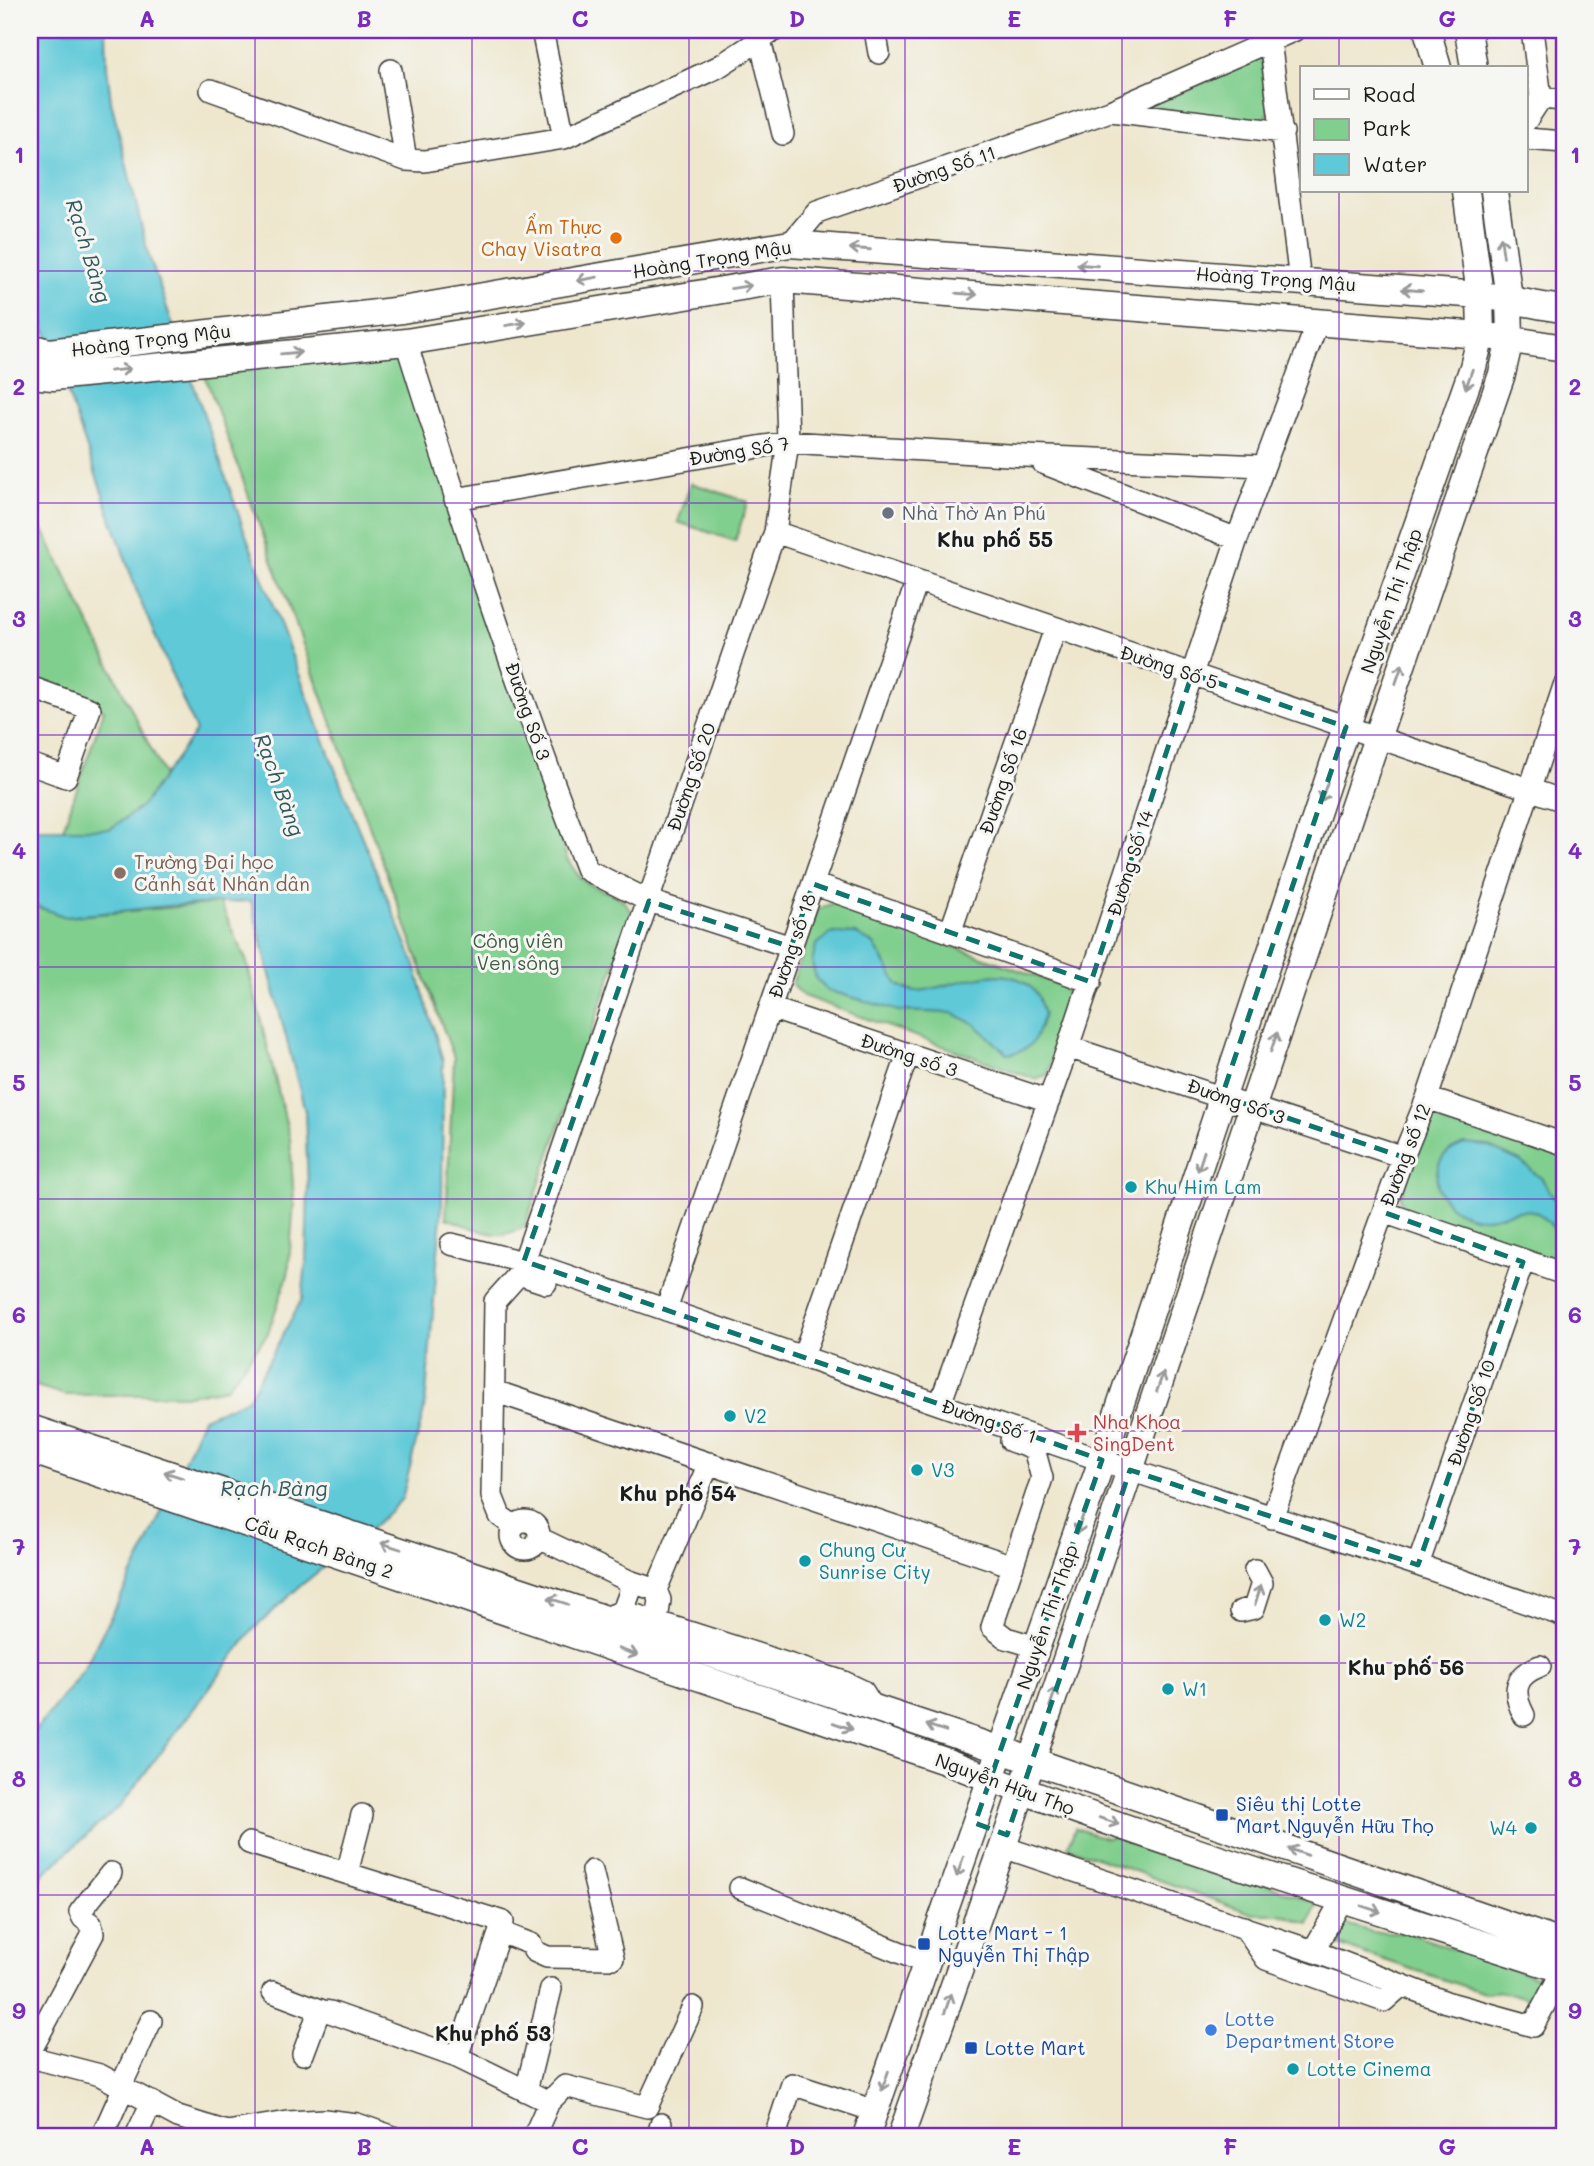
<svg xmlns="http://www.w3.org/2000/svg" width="1594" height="2166" font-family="Mali,sans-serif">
	<rect width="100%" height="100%" fill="#f6f6f2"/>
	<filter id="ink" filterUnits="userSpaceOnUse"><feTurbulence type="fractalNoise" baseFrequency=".0143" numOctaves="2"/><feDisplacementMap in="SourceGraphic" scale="14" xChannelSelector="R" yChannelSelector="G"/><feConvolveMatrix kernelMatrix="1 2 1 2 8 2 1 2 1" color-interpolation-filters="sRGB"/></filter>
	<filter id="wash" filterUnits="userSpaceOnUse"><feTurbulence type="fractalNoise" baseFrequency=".00686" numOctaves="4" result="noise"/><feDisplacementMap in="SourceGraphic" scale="28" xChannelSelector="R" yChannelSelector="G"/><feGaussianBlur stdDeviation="1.57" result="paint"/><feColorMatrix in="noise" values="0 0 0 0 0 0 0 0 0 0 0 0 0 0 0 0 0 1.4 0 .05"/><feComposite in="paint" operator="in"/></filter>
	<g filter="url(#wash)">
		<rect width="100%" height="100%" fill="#eee7ce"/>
		<path fill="#81cf8e" stroke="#4e7655" stroke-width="2" d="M1256,53L1262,58L1269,113L1261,122L1146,108L1145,103Z
			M380,351L393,353L405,363L567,859C572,866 578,877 585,882C604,894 622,890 632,914L525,1226C498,1244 476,1228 446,1218L454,1058L205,376Z
			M691,483L748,502L735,541L678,522Z
			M30,504L164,775L142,807L110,829H63L104,710L30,682Z
			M220,903L246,959L290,1139L294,1203L288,1275L267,1335L226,1388L188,1395H65L30,1384V904L66,917Z
			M833,903L1063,986L1072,1002L1047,1075L1035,1079L803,996L792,984L818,909Z
			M1446,1110L1564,1151V1266L1408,1214L1400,1199L1428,1113Z
			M1075,1828L1106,1838L1129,1834L1317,1903L1309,1924L1280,1914H1253L1068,1847Z
			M1343,1923L1372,1932H1405L1539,1978L1531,1999L1502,1991L1484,1993L1336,1944Z"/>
		<path fill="#5ec9d8" stroke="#3d727a" stroke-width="2" d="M30,30H106L107,67L111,101L148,253L243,527L351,811L414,962L443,1061L442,1205L425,1406L402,1499L370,1530L299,1587L253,1630L121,1805L44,1873L30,1894V1737L83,1671L144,1551L203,1418L248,1399L302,1299L306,1263L308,1188L305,1111L251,901L168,906L66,917L30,904V825L38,829H110L142,806L196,731L139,598L30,285Z
			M832,933L856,934L874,944L898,985C904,988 912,992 918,991C953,988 1008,956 1036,993C1040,998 1041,1008 1044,1014C1036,1038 1034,1051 1007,1054L975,1024L952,1013L899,1011L827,990L816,979L812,963L816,945Z
			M1464,1144L1487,1146L1520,1161L1542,1179L1564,1214V1240C1556,1231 1544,1214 1533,1211C1516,1207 1501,1218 1485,1218C1457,1218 1431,1197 1438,1168C1441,1154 1452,1149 1464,1144Z"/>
	</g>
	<g filter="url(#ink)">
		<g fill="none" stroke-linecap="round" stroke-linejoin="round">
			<g stroke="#3c3a37" stroke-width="24">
				<path id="minor" d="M542,30L564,138
					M875,30L879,53
					M1532,30L1541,98L1564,100
					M760,40L783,134
					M1270,40L1300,281
					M391,70L406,160
					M211,90L406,160L425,161L564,138L718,67L775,30
					M1111,111L1283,132
					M1526,121L1541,98
					M1526,139L1564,142
					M790,244L817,212L1110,111L1295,30
					M406,342C462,519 519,697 587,870L649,901L791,947
					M1043,463L1237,539
					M455,499L788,442L1025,456L1263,466
					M775,532L1564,801
					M30,687L90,709L66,777L30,764
					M813,884L1091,982
					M950,933L1055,629
					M770,1008L1049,1101
					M1068,1047L1403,1157
					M1427,1098L1564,1144
					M1383,1212L1564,1274
					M451,1244L539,1266L1130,1470L1418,1565L1564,1616
					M524,1261L775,532L788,442L783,280
					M666,1310L917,581
					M803,1357L908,1054
					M494,1391L1013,1566
					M940,1404L1068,1047L1237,539L1318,321
					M1011,1441L1034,1449L1042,1478L992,1627L1006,1638L1037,1647
					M1272,1518L1403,1157L1427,1098L1564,686
					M511 1535a14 14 0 1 1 28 0a14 14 0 1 1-28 0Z
					M514,1526L500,1516L492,1496L495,1301L519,1274L546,1283
					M539,1538L629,1581
					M1418,1565L1523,1262
					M656,1590L709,1463
					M1241,1611L1254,1608L1262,1583L1255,1570
					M608,1617L623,1611L844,1682L863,1691L873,1707
					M619,1622L630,1592L629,1581L656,1590L660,1600L655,1634
					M1524,1715C1512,1692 1514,1676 1540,1666
					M249,1843L503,1922L457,2057
					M1003,1847L1313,1951L1446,2002L1533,2026L1563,1970
					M347,1873L362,1815
					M740,1888L926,1963
					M1244,1927L1266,1959L1384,2001L1402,1985
					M500,1932L531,1944L534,1951L547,1957L613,1958L592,1871
					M1313,1951L1342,1900
					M273,1992L323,2011
					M30,2052L93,1934L91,1924L83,1918L80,1912L111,1873
					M303,2054L318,2014L323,2011L330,2012L457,2057L549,2102
					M30,2057L100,2075L178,2117L227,2132L288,2122L324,2120L357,2124L391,2136
					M121,2086L151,2021
					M526,2091L551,1989
					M102,2136L124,2087
					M136,2136L152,2102
					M534,2136L549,2102L565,2086L647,2107L693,2007
					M658,2136L661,2124
					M775,2136L792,2084L875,2111"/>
			</g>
			<g stroke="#3c3a37" stroke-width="29">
				<path id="major" d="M1427,30L1438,68
					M1468,30L1474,68
					M30,347L49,352L402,310L790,244L1480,295C1508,298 1536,306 1564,309
					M30,375L53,377L406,342L783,280L1428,331L1481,335L1564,348
					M30,1428L1001,1750L1564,1944
					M30,1450L945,1761C1148,1841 1357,1903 1564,1970
					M866,2136L1102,1460L1334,762L1473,367L1481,335L1480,295L1466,191
					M901,2136L1007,1835L1365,773L1502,374L1510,339L1509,298L1494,191"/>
			</g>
			<use href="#minor" stroke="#fff" stroke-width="21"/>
			<use href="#major" stroke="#fff" stroke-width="26"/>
		</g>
		<defs><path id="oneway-shaft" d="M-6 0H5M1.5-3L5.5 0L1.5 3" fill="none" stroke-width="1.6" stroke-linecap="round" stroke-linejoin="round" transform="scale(1.75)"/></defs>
		<g stroke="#999">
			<use href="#oneway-shaft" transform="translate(1502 247) rotate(-98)"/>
			<use href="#oneway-shaft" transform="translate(860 249) rotate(-176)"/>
			<use href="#oneway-shaft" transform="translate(1087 265) rotate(-176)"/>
			<use href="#oneway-shaft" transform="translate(587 279) rotate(170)"/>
			<use href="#oneway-shaft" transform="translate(741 287) rotate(-9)"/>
			<use href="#oneway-shaft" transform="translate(1412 290) rotate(-175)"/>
			<use href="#oneway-shaft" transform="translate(967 294) rotate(4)"/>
			<use href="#oneway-shaft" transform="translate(516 324) rotate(-9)"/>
			<use href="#oneway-shaft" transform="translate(291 353) rotate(-5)"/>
			<use href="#oneway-shaft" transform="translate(120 370) rotate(-6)"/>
			<use href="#oneway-shaft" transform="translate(1469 379) rotate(109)"/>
			<use href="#oneway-shaft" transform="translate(1399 674) rotate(-71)"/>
			<use href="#oneway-shaft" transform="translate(1324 792) rotate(109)"/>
			<use href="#oneway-shaft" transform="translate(1274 1042) rotate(-71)"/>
			<use href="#oneway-shaft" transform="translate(1201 1161) rotate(108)"/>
			<use href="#oneway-shaft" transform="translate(1160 1382) rotate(-71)"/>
			<use href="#oneway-shaft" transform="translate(174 1475) rotate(-162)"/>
			<use href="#oneway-shaft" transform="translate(1080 1524) rotate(109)"/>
			<use href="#oneway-shaft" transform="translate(391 1546) rotate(-162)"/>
			<use href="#oneway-shaft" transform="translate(1258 1595) rotate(-72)"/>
			<use href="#oneway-shaft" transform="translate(558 1601) rotate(-162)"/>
			<use href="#oneway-shaft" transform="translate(628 1652) rotate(19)"/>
			<use href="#oneway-shaft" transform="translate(1053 1697) rotate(-71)"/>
			<use href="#oneway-shaft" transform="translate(843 1726) rotate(19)"/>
			<use href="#oneway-shaft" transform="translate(936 1728) rotate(-162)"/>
			<use href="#oneway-shaft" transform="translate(1109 1821) rotate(19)"/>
			<use href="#oneway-shaft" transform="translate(1298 1852) rotate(-161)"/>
			<use href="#oneway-shaft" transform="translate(960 1867) rotate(109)"/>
			<use href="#oneway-shaft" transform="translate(1371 1909) rotate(18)"/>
			<use href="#oneway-shaft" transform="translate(948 2003) rotate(-71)"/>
			<use href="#oneway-shaft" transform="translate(885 2081) rotate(109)"/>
		</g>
	</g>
	<path fill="none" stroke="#0f766e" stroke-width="5" stroke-dasharray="14 9" stroke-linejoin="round" d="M1192,674L1346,727L1222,1096L1403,1157L1383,1212L1523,1262L1418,1565L1130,1470L1007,1835L975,1823L1102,1460L524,1261L649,901L791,947L813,884L1091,982Z"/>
	<path fill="none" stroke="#7b2cbf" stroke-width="2" stroke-opacity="0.55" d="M255,30V2136M472,30V2136M689,30V2136M905,30V2136M1122,30V2136M1339,30V68M1339,191V2136M30,271H1564M30,503H1564M30,735H1564M30,967H1564M30,1199H1564M30,1431H1564M30,1663H1564M30,1895H1564"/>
	<circle fill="#e8710a" stroke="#f6f6f2" stroke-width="2.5" cx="616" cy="238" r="7"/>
	<circle fill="#6b7280" stroke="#f6f6f2" stroke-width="2.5" cx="888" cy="513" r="7"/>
	<circle fill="#8d6e63" stroke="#f6f6f2" stroke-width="2.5" cx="120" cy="873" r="7"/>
	<g fill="#0f9aa8" stroke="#f6f6f2" stroke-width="2.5">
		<circle cx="1131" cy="1187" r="7"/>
		<circle cx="730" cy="1416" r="7"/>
		<circle cx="917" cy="1470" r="7"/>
		<circle cx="805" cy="1561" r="7"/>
		<circle cx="1325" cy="1620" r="7"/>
		<circle cx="1168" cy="1689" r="7"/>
		<circle cx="1531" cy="1828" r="7"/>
		<circle cx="1293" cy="2069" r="7"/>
	</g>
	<path fill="#e0444e" stroke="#f6f6f2" stroke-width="2.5" d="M1073.5 1422.5h7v7h7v7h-7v7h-7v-7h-7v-7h7z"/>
	<g fill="#1a4fb4" stroke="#f6f6f2" stroke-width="2.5">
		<rect x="1215" y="1808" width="14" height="14" rx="3.5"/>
		<rect x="917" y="1937" width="14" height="14" rx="3.5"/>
		<rect x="964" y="2041" width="14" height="14" rx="3.5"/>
	</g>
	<circle fill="#3f7fe0" stroke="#f6f6f2" stroke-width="2.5" cx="1211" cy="2030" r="7"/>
	<g text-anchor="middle" stroke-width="6" stroke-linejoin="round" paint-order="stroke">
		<g font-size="19" fill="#1c1c1c" stroke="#f6f6f2">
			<text transform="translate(944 169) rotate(-19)" y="7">Đường Số 11</text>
			<text transform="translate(712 259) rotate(-9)" y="7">Hoàng Trọng Mậu</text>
			<text transform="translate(1276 279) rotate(4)" y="7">Hoàng Trọng Mậu</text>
			<text transform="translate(151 340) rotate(-7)" y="7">Hoàng Trọng Mậu</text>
			<text transform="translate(739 451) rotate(-9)" y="7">Đường Số 7</text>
			<text transform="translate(1391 601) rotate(-71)" y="7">Nguyễn Thị Thập</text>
			<text transform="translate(1169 667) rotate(18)" y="7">Đường Số 5</text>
			<text transform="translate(528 711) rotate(71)" y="7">Đường Số 3</text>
			<text transform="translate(691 777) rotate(-71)" y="7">Đường Số 20</text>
			<text transform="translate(1003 781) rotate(-71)" y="7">Đường Số 16</text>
			<text transform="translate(1130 863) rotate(-72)" y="7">Đường Số 14</text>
			<text transform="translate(792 946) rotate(-71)" y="7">Đường số 18</text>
			<text transform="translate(909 1055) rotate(18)" y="7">Đường số 3</text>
			<text transform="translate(1236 1101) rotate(19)" y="7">Đường Số 3</text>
			<text transform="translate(1405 1155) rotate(-69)" y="7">Đường số 12</text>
			<text transform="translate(1471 1413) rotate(-71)" y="7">Đường Số 10</text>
			<text transform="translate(989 1421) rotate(19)" y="7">Đường Số 1</text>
			<text transform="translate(319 1547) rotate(19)" y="7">Cầu Rạch Bàng 2</text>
			<text transform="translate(1047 1617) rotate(-71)" y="7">Nguyễn Thị Thập</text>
			<text transform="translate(1005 1784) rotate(20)" y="7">Nguyễn Hữu Thọ</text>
		</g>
		<g font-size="19" fill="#c56008" stroke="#f6f6f2" text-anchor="end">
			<text x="602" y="234">Ẩm Thực<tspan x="602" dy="22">Chay Visatra</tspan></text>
		</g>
		<g font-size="19" fill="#5b616d" stroke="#f6f6f2" text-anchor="start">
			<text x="902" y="520">Nhà Thờ An Phú</text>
		</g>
		<g font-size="19" fill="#785e54" stroke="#f6f6f2" text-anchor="start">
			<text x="134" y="869">Trường Đại học<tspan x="134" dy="22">Cảnh sát Nhân dân</tspan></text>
		</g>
		<g font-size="19" fill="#3f5b44" stroke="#f6f6f2">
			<text x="518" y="948">Công viên<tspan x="518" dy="22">Ven sông</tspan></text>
		</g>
		<g font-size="19" fill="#0d838f" stroke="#f6f6f2" text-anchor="start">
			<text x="1145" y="1194">Khu Him Lam</text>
			<text x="744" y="1423">V2</text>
			<text x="931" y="1477">V3</text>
			<text x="819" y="1557">Chung Cư<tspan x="819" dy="22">Sunrise City</tspan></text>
			<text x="1339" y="1627">W2</text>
			<text x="1182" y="1696">W1</text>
			<text x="1517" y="1835" text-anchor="end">W4</text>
			<text x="1307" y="2076">Lotte Cinema</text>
		</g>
		<g font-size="19" fill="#be3a42" stroke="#f6f6f2" text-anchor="start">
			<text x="1093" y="1429">Nha Khoa<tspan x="1093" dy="22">SingDent</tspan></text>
		</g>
		<g font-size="19" fill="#164399" stroke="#f6f6f2" text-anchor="start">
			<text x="1236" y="1811">Siêu thị Lotte<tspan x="1236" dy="22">Mart Nguyễn Hữu Thọ</tspan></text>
			<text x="938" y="1940">Lotte Mart - 1<tspan x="938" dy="22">Nguyễn Thị Thập</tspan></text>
			<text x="985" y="2055">Lotte Mart</text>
		</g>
		<g font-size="19" fill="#366cbe" stroke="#f6f6f2" text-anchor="start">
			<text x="1225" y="2026">Lotte<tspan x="1225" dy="22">Department Store</tspan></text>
		</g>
		<g font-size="21" font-style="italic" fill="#33595e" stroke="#f6f6f2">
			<text transform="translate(88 251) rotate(73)" y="7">Rạch Bàng</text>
			<text transform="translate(279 785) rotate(70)" y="7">Rạch Bàng</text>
			<text x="274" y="1496">Rạch Bàng</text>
		</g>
		<g font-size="21" font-weight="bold" fill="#1c1c1c" stroke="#f6f6f2">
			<text x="995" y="547">Khu phố 55</text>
			<text x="678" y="1501">Khu phố 54</text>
			<text x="1406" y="1675">Khu phố 56</text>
			<text x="493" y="2041">Khu phố 53</text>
		</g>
	</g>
	<rect width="1594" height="2166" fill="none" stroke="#f6f6f2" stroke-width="77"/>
	<rect x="1300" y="66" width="228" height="126" fill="#f6f6f2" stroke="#9f9f9c" stroke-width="2"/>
	<rect x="1314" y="89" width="35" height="10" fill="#ffffff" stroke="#9f9f9c" stroke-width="2"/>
	<text x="1363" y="102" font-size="21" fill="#1c1c1c">Road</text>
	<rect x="1314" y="119" width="35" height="21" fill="#81cf8e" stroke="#9f9f9c" stroke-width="2"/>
	<text x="1363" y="136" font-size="21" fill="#1c1c1c">Park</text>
	<rect x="1314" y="154" width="35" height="21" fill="#5ec9d8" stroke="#9f9f9c" stroke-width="2"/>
	<text x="1363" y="172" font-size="21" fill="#1c1c1c">Water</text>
	<rect x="38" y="38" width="1518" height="2090" fill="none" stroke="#7b2cbf" stroke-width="2.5"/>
	<g font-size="23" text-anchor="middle" font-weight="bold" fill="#7b2cbf">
		<text x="147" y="27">A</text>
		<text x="364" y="27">B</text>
		<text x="580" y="27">C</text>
		<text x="797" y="27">D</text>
		<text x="1014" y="27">E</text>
		<text x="1230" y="27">F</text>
		<text x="1447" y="27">G</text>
		<text x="19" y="163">1</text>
		<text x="1575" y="163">1</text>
		<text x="19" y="395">2</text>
		<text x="1575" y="395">2</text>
		<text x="19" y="627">3</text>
		<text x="1575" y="627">3</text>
		<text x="19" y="859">4</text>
		<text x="1575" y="859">4</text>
		<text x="19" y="1091">5</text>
		<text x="1575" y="1091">5</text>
		<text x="19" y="1323">6</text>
		<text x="1575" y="1323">6</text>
		<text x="19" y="1555">7</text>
		<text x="1575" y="1555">7</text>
		<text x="19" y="1787">8</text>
		<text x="1575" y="1787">8</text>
		<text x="19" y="2019">9</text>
		<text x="1575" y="2019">9</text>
		<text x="147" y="2155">A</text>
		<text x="364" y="2155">B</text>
		<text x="580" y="2155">C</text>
		<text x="797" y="2155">D</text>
		<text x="1014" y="2155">E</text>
		<text x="1230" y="2155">F</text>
		<text x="1447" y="2155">G</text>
	</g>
</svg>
